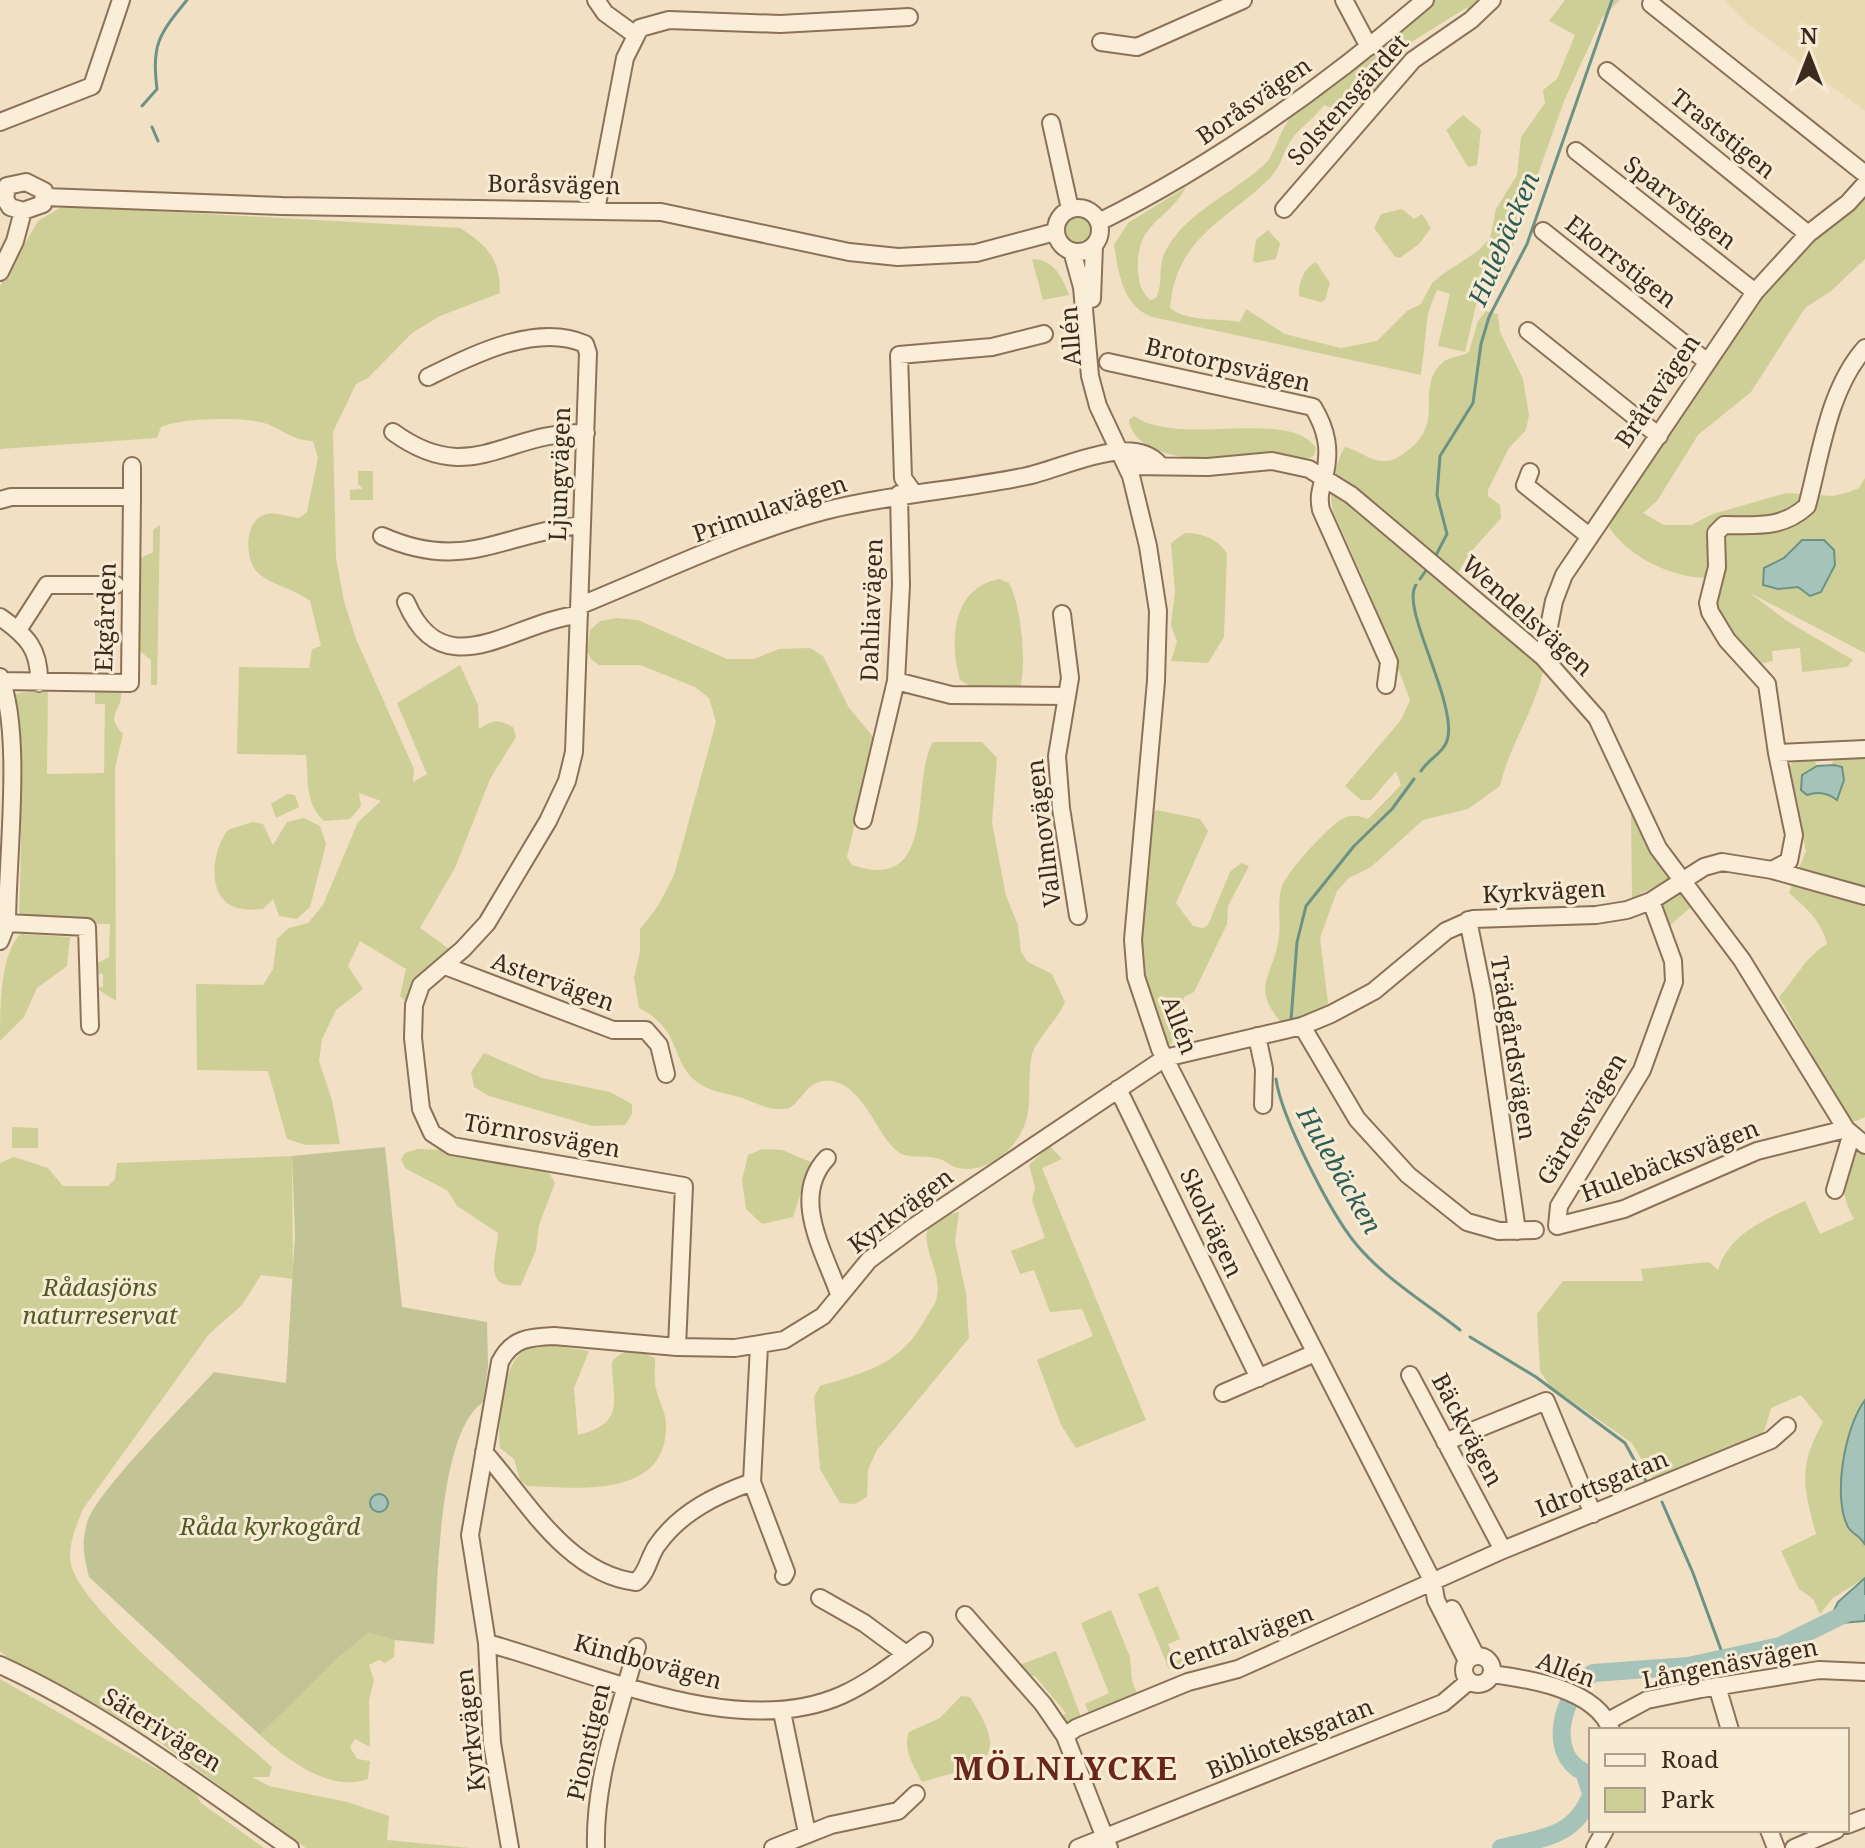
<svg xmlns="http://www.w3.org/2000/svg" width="1865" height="1848" font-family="'Noto Serif',serif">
	<rect width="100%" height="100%" fill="#f1e0c4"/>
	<path fill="#e7dab1" d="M1724,0H1865V111L1747,23Z"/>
	<path fill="#cdcf97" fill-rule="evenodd" d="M1434,0H1484L1472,13L1466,8L1413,41L1379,78L1384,84L1364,107L1356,100L1343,113L1324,105C1315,117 1304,125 1294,136C1283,150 1282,166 1269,179C1226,221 1176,237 1170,308C1187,322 1219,318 1240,322L1246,309L1285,334L1341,348L1377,341L1407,311L1421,304L1432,283L1443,274L1478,251L1490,238L1496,209L1517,175L1521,137L1545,103L1543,90L1557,79L1575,35L1549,21L1565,0H1620L1602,18L1564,101L1501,278L1477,301L1465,352L1438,346L1450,294L1437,290L1428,313L1421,375L1152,317C1122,305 1119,274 1114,245L1128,223L1186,187C1169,221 1135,221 1138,271C1139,284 1141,291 1150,300L1156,298C1164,283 1157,266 1166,250C1187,211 1234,193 1265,164C1276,153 1278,132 1292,116Z
		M1463,115L1481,130L1477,165L1468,167L1446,130Z
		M1865,191V259L1831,291L1805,308L1751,392L1698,435L1657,501L1643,513L1664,525H1691L1713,514L1786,493L1833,496L1849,492L1859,488L1865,478V653L1750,593L1787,621L1853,660L1847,667L1802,672L1800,648L1772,651L1773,661L1759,664L1736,640L1714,606L1717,578C1680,581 1630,560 1609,527C1610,513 1612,506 1625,500L1628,487L1722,345L1807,241ZM1829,544C1844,563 1829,576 1821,592L1798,587L1778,589L1764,568L1784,558L1793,547Z
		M63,206L460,228C488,246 500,258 500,293L440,316L412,333L368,378L356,384L333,432L336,558L344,601L356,639L414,769L413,782L427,774L397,703L460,665L478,705L479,729C492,720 498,719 513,727L516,737L490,779L455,868L420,928L452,951L407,1003L400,996L406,969L360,941L348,966L363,989L336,1010L322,1039L319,1061L332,1100L340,1144L306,1145L287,1139L268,1071L197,1070L196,984L263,985L273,969L277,939L289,928L308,923L323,905L358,822L381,801L359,793L361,806L350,819L324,821C304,802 309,780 306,755L237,754L239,667L309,668L312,649L321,646L310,601C295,589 274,586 259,574C244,561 243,519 267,514C276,512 289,517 299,518L307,512L318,458L313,441C295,441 284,431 267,424C247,416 180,418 161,427L157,438L0,449V286L38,221Z
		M1402,209L1414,219L1422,214L1431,228L1419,244L1400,258L1395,257L1374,228L1381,214Z
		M1063 230a15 15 0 1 1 30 0a15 15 0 1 1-30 0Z
		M1268,230L1280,243L1276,259L1255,263L1253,260L1256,240Z
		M1032,259C1053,259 1062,276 1069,295L1043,300Z
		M1316,262L1330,283L1325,300L1321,302L1299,296C1298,284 1304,267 1316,262Z
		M1486,311L1498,314L1500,332L1523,379L1529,415L1526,430L1509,448L1488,490V496L1500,505L1501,518L1469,554L1451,585L1544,667C1536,709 1510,743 1500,786L1468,809L1423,820L1371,867L1349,878L1337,891L1320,938L1328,1003C1318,1016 1298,1025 1281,1022C1251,987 1272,978 1278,942C1282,924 1276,905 1282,886C1288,871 1329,825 1344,818C1351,814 1361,816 1368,819L1401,785L1396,771L1371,800H1361L1345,786L1401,720L1410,700L1370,594L1333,511C1328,492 1335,463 1345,447C1359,450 1370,462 1385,461C1393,461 1401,456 1407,451C1447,423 1414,389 1442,363C1447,357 1461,357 1469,352L1478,321Z
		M1134,416C1178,448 1288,407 1316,448L1314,456L1300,461C1260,460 1136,472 1129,420Z
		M358,471H373V500H350V490L363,489L358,484Z
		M160,525L157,685H151V660L137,649L138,559L153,552V530Z
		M1185,533C1202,533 1219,539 1227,554L1224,637L1208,663L1171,661L1177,642L1171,625L1175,592L1171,543Z
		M999,579L1009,583C1021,605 1027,663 1020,688H973L960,680C949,641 952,588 999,579Z
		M617,618L638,620L727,659H754L779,649L810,648L823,656L849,708L875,739L847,857L852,865C940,895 909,782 933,742H982L997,758L992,823L1006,896L1018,925L1021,952L1028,962L1052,974L1065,1002C1057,1022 1033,1041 1031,1059C1026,1091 1037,1117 1012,1146C1000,1160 977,1173 958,1168C950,1166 944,1159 936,1158C923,1155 905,1160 895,1149C874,1130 860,1076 822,1081C807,1084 801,1100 790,1108C770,1112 760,1104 742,1098C728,1093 713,1093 700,1084C669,1064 684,1030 639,1008L634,978L640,952V929L658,906L674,875L716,722L709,698L695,687L640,665H599L591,659L587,651L590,630L600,621Z
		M48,688L47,774L104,773L105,704H95V689L121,693C122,712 104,714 123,734L115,768L116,1001L96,988L103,987V974L96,973V964L109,957L110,924L19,921C20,874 23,827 19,780C16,750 21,723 14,694Z
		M1865,752V1117L1851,1123L1779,997C1795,979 1807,955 1827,944C1821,920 1807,909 1789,893L1806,851L1788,770C1792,759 1802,756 1813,757L1817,766L1829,768L1836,757Z
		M287,794L295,795L299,807L276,818L271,804Z
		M1157,810L1200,819L1208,831L1176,903L1193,926L1203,928L1208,925L1230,872L1241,863L1249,866L1228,906L1227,924L1194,992L1184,997L1171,1045C1161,1040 1160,1030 1156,1020C1130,953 1145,883 1152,813Z
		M1631,814L1670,878L1632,899Z
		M304,818L320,826L326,844L310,907L297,919L279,916L273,899L263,909C251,910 236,911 226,902C207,886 214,847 228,830L252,822L263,824L273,845L287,822Z
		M1676,888L1691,907L1667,928L1657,902Z
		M21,934L70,937L67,966L37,988L24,1017L0,1041C0,1012 0,951 21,934Z
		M484,1053L542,1078L610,1092L632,1104V1114L625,1125L592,1126L489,1096L474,1087L471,1072Z
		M12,1127L38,1128V1148H12Z
		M1050,1146L1062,1159L1042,1168L1146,1420L1076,1448L1061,1425L1037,1360L1093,1336L1082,1309L1050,1312L1034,1270L1020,1274L1011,1251L1045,1238L1032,1200L1035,1187L1029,1165Z
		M1849,1148L1865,1155V1400C1845,1426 1832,1497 1848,1527C1852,1534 1861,1536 1865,1545V1578L1833,1598L1820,1614L1813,1599L1799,1589L1781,1551L1816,1534C1803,1485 1798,1467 1823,1422L1801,1395L1771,1408L1762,1439L1653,1479L1632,1443L1550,1386L1540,1371L1537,1314L1563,1281H1643L1641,1269L1709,1262L1718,1270C1730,1231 1771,1217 1805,1201L1820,1234L1854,1219C1839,1193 1843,1176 1849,1148Z
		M417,1149L452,1150L549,1173L555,1183L539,1225L536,1250L521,1285C481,1290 497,1257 498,1233L457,1206L448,1191L405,1168L401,1159L405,1153Z
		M762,1149L782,1150L811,1162L793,1217L762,1224L746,1209L742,1180L748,1155Z
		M292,1156L293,1279L261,1275L242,1305L209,1334L83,1509C76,1527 66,1548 72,1568C89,1618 227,1726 272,1767L269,1777H252L269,1786L347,1802L389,1816L387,1840L470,1848H306L151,1736L50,1679L15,1664L0,1651V1163L14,1157L48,1168L63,1186H108L115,1179L117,1163Z
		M959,1212L955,1242L966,1293L969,1338L877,1450L868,1470L867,1497L855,1504L840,1503L820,1469L814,1397L820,1386C869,1371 900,1365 926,1318C930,1311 936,1304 937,1296C944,1262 897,1223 959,1212Z
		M551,1345L589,1351L574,1388L578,1435C627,1423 612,1400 612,1362C623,1347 640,1350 655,1358C655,1368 654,1380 656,1389C659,1402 666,1412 666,1425C667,1499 579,1488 527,1486L520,1480L514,1459L500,1448C497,1427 503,1367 521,1353C530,1345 540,1346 551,1345Z
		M1158,1586L1180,1639L1168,1644L1175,1661L1186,1657V1662L1169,1669L1138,1594Z
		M1111,1610L1130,1657L1132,1681L1140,1701L1092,1721L1085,1704L1109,1693L1081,1623Z
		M369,1633L395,1640L394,1657L385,1663L379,1660L369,1665L374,1680L369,1700L370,1747L355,1739L350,1747L357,1759L370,1761L368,1779C331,1793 287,1760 260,1735L340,1656Z
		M1056,1651L1083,1722L1067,1729L1059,1720L1066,1713L1034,1675L1026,1681L1014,1667Z
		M0,1679L194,1790L201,1803L264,1848H0Z
		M961,1696L970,1697C1013,1764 982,1764 922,1782C914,1766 902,1749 909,1732L940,1718Z"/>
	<path fill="#c2c496" d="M385,1147L402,1307L487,1322L488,1367L483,1402C437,1434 438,1588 434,1644L395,1640L369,1633L340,1656L260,1735L89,1577C84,1557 81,1543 87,1523C95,1493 188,1401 214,1372L286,1383L295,1234L292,1156Z"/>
	<path fill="#a6c3b9" stroke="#6c9286" stroke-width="2" d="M1802,540H1824L1834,550L1835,565L1821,592L1810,596L1798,587L1778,589L1763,585L1764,568L1784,558Z
		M1834,765L1842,767L1844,780L1837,800C1828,793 1818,791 1807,795L1801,790L1802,775L1817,766Z
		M1865,1400V1545C1861,1536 1852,1534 1848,1527C1832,1497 1845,1426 1865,1400Z
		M370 1503a9 9 0 1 1 18 0a9 9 0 1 1-18 0Z
		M1865,1578V1621L1827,1624L1838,1602Z"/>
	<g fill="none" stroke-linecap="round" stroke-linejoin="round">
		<path stroke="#6c9286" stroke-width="3" d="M142,106L157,89C151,45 159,34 187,0
			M152,127L158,141
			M1435,557L1447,534L1437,495L1440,456L1473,403L1481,344L1489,317L1527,244L1612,0
			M1420,579L1429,566
			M1416,585C1400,607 1455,698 1448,737C1445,753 1429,758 1421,771
			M1291,1020L1297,942L1306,906L1354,846L1392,809L1414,779
			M1276,1079C1281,1117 1331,1214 1356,1244C1384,1278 1426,1303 1460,1330
			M1470,1337L1536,1377L1625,1443L1647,1483
			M1662,1502L1693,1573L1724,1658"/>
		<path stroke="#a6c3b9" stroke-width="18" d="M1591,1793L1584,1772C1545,1754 1563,1691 1593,1673L1688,1666L1780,1646L1865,1604
			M1501,1848C1539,1838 1574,1839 1591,1795"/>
		<g stroke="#8c7159" stroke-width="20">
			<path id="minor" d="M596,0L605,13L634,34
				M1344,0L1369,47
				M1651,4L1865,174
				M1101,42L1137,47L1243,0
				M1607,71L1808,234
				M0,122L92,86L121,0
				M1051,123L1070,209
				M1576,151L1755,292
				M26,182L44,191L43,204L23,211L10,207L5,199L7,186Z
				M45,197L282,206L661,212L849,252L898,257L976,253L1055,232
				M1056 230a22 22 0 1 1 44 0a22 22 0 1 1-44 0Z
				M1284,209L1413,60L1471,20L1492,0
				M596,210L625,58L640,28L669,20L780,24L909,17
				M1099,222C1218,163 1324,87 1425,0
				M1543,231L1706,361
				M1072,251L1082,287L1090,376L1098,406L1131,476L1148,546L1158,611L1156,681L1133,940L1136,977L1160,1049L1433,1582L1436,1600L1467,1661
				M0,272L15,241L23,211
				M1092,299L1094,245
				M1528,331L1659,436
				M1108,362L1313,407C1327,430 1331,451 1324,477C1321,490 1318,496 1321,510L1389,662L1386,685
				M428,377C471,356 536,322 585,344L588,353L574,752L567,781L548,821L487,923L463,949L421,985L414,1005L413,1038L421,1109L432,1133L452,1146L684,1186L677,1347
				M393,432C471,489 506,430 586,433
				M1128,466L1208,467L1272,461L1309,469L1351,495L1543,657L1597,718L1658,848L1742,960L1846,1129L1865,1145
				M1530,472L1525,485L1589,536
				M913,492L903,478L899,355L992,347L1044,334
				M0,500L11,497H132V466
				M382,536C465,573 502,533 582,525
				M406,602C444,691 516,620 579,615
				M581,605C660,573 741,533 824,511C891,494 960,490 1027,476C1062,469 1131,432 1159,464
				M1062,614L1070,678L1057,756L1061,808L1078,916
				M0,617C27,636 40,649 39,683
				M18,630L47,585H116
				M1543,657L1554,601L1564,575L1755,292L1808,234L1848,203L1865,184
				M0,677C23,732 7,859 7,923L0,941
				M2,681L130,683L132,497
				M896,681L951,695L1065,696
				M1777,753L1865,749
				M863,820L896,681L901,585L899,494
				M1772,870L1789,861L1794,835L1777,753L1767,684L1727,640L1710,612L1708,603L1717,567L1716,533L1724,525C1756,525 1782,529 1807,506C1821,454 1828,390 1865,348
				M1651,901L1673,961L1674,982L1642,1070L1559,1206L1557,1226L1624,1209L1757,1151L1846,1129
				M1468,920L1483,994L1517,1231
				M7,923L87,927L90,1026
				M445,966L613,1030H646L659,1045L666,1074
				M1302,1026L1357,1119L1408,1175L1467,1222L1499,1231L1535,1230
				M1257,1036L1264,1069L1263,1105
				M1118,1089L1259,1378
				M827,1158C790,1197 824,1251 839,1294
				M1835,1190L1851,1136
				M1410,1375L1503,1550
				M1223,1393L1315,1353
				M1445,1442L1546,1401L1593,1514
				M484,1452C526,1499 567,1574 636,1582C648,1573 649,1555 658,1544C681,1512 716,1495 752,1482L759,1346
				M752,1482L786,1572L784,1576
				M820,1598L864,1623L906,1654
				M1452,1609L1476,1656
				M965,1615L1043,1704L1065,1736L1109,1848
				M487,1643C591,1671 737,1742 842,1695C871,1682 898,1660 924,1641
				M1464 1670a14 14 0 1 1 28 0a14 14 0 1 1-28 0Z
				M0,1665C107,1714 195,1782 290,1848
				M1491,1674C1530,1679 1596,1689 1611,1730
				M1717,1686L1730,1730
				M782,1712L807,1833
				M1608,1721L1647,1700L1701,1689L1819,1670L1865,1672
				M1065,1736L1076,1728L1188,1682L1238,1669L1503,1550L1771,1440L1787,1426
				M1847,1825L1865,1818
				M1769,1830L1776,1848
				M510,1848L492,1743L487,1643L470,1535L500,1362C512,1338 530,1337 554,1336L677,1347L735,1348L784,1340L823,1316L869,1260L912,1228L1165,1058L1302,1026L1331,1014L1374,991L1446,931L1473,919L1596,915L1627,910L1651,901L1704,867L1722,862L1772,870L1865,896
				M596,1848C594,1778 619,1714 637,1647
				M773,1848L831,1825L898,1811L916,1794
				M1078,1848L1443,1703L1469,1681
				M1595,1848L1605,1830
				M1794,1848L1836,1830"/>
		</g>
		<use href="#minor" stroke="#fbeed8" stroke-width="16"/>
	</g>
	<g text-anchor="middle" stroke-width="6" stroke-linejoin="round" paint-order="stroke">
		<g font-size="24" fill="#3b2a1e" stroke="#f7ebd4">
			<text transform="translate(1348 100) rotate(-48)" y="8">Solstensgärdet</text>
			<text transform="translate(1254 101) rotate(-35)" y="8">Boråsvägen</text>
			<text transform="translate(1723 134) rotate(39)" y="8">Traststigen</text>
			<text transform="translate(554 185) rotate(1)" y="8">Boråsvägen</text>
			<text transform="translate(1680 203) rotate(38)" y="8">Sparvstigen</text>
			<text transform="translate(1621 262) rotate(38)" y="8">Ekorrstigen</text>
			<text transform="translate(1071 336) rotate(-94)" y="8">Allén</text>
			<text transform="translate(1228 365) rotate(13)" y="8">Brotorpsvägen</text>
			<text transform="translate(1658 391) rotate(-56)" y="8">Bråtavägen</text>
			<text transform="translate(560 474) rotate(-88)" y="8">Ljungvägen</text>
			<text transform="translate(770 509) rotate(-19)" y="8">Primulavägen</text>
			<text transform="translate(872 610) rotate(-88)" y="8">Dahliavägen</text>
			<text transform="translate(1527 616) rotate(42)" y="8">Wendelsvägen</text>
			<text transform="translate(106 617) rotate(-88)" y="8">Ekgården</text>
			<text transform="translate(1044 833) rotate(-97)" y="8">Vallmovägen</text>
			<text transform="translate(1544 892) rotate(-3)" y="8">Kyrkvägen</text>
			<text transform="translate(553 982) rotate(20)" y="8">Astervägen</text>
			<text transform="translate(1179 1025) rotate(69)" y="8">Allén</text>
			<text transform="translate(1513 1048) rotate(81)" y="8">Trädgårdsvägen</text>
			<text transform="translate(1582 1119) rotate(-59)" y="8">Gärdesvägen</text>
			<text transform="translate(542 1136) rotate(10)" y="8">Törnrosvägen</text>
			<text transform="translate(1670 1161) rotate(-21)" y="8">Hulebäcksvägen</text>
			<text transform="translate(901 1211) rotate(-37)" y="8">Kyrkvägen</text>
			<text transform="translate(1211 1223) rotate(65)" y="8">Skolvägen</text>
			<text transform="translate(1467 1430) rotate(62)" y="8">Bäckvägen</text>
			<text transform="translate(1602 1484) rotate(-22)" y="8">Idrottsgatan</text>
			<text transform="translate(1241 1638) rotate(-20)" y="8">Centralvägen</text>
			<text transform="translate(648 1662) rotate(15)" y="8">Kindbovägen</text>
			<text transform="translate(1730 1664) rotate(-11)" y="8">Långenäsvägen</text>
			<text transform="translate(1566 1670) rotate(20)" y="8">Allén</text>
			<text transform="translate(162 1730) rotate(32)" y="8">Säterivägen</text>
			<text transform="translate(471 1730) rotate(-96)" y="8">Kyrkvägen</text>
			<text transform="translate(1290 1739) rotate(-22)" y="8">Biblioteksgatan</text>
			<text transform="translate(589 1742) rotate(-77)" y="8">Pionstigen</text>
		</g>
		<g font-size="24" font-style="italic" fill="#4f5923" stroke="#f7ebd4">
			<text x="100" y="1296">Rådasjöns<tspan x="100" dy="28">naturreservat</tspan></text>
			<text x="270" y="1535">Råda kyrkogård</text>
		</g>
		<g font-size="26" font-style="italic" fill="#2c5c55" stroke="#f7ebd4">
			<text transform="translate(1504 239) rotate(-67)" y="9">Hulebäcken</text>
			<text transform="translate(1339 1170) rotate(60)" y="9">Hulebäcken</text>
		</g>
		<g font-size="32" font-weight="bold" letter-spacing="2" fill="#6a261b" stroke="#f7ebd4">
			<text x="1066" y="1780">MÖLNLYCKE</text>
		</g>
	</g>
	<rect x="1589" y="1728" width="260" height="104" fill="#f7ebd4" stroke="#ac9e8b" stroke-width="2"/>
	<rect x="1605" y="1754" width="40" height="12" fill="#fbeed8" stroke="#ac9e8b" stroke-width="2"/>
	<text x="1661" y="1768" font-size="24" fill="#3b2a1e">Road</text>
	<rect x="1605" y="1788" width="40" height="24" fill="#cdcf97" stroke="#ac9e8b" stroke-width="2"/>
	<text x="1661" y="1808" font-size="24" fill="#3b2a1e">Park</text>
	<g transform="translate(1809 56)" stroke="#f7ebd4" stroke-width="6" paint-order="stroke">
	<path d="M0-6L14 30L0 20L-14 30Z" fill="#3b2a1e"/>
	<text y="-12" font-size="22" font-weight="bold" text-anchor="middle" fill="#3b2a1e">N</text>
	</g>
</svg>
